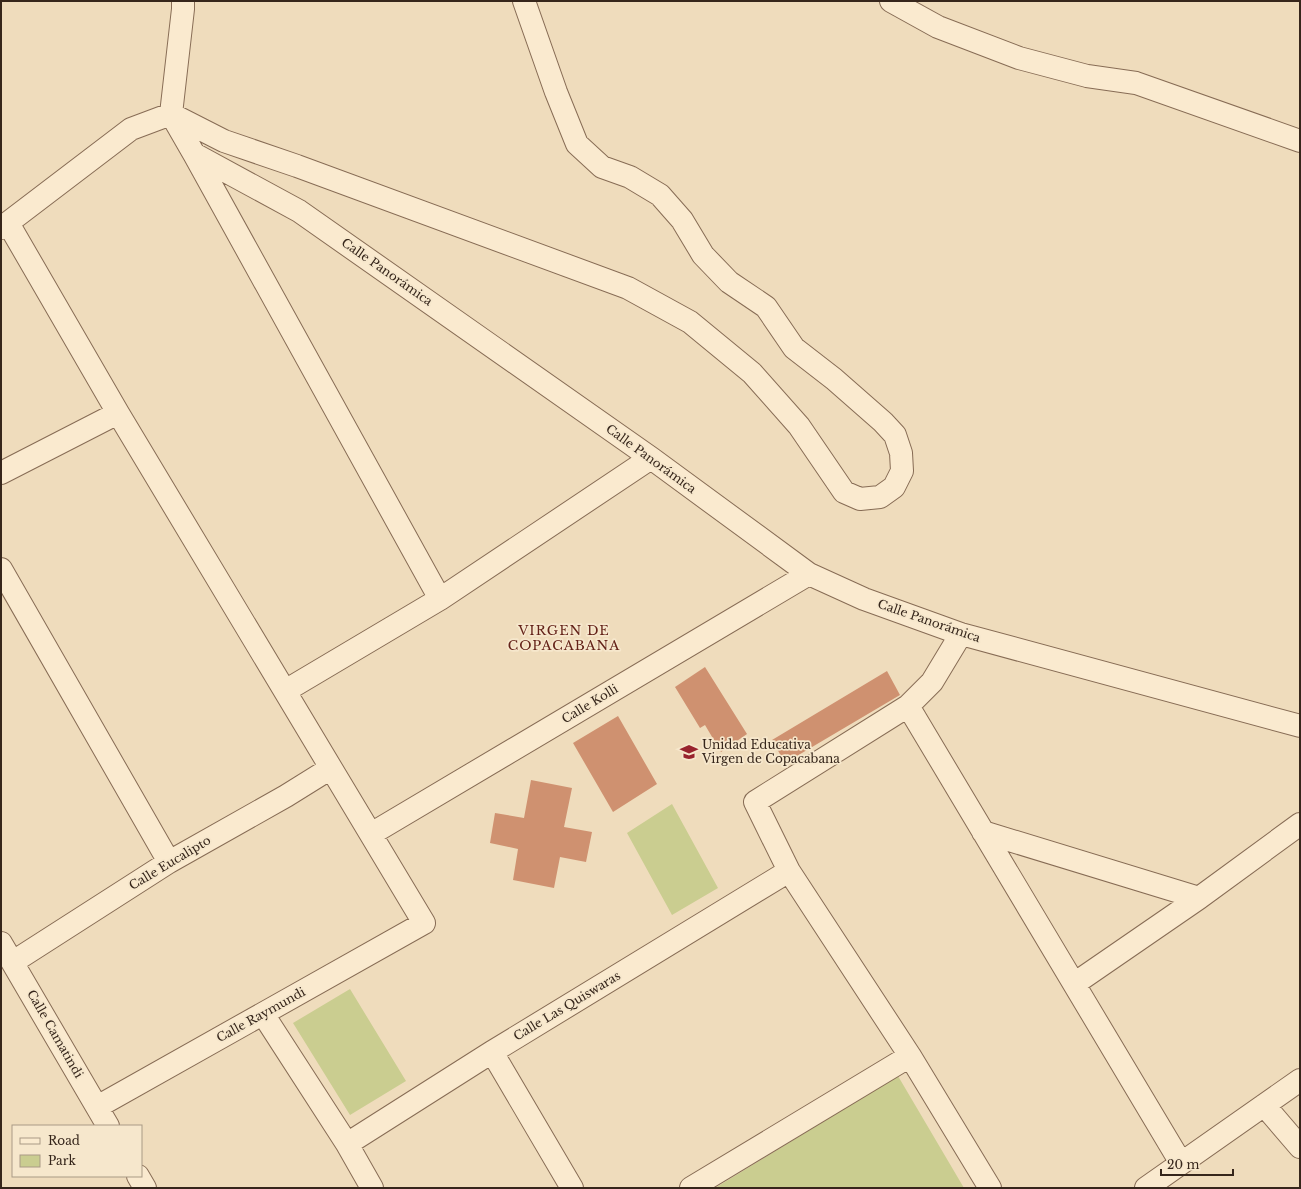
<svg xmlns="http://www.w3.org/2000/svg" width="1301" height="1189" font-family="'Libre Baskerville',serif">
	<rect width="100%" height="100%" fill="#efdcbc"/>
	<path fill="#cacd90" d="M672,804L718,888L672,915L627,833Z
		M350,989L406,1081L350,1115L293,1023Z
		M898,1076L964,1188H715Z"/>
	<path fill="#cf9170" d="M705,667L747,734L721,752L705,725L700,728L675,687Z
		M887,671L900,695L785,763L772,740Z
		M618,716L657,784L613,812L573,743Z
		M531,780L572,788L564,827L592,832L586,862L560,857L554,888L513,880L518,849L490,843L495,813L524,818Z"/>
	<g fill="none" stroke-linecap="round" stroke-linejoin="round">
		<g stroke="#876c55" stroke-width="24">
			<path id="minor" d="M183,1V9L171,114L194,154L299,211L651,458L809,574L864,599L961,634L1300,726
				M891,1L938,27L1019,58L1087,76L1136,83L1300,141
				M194,154L440,599
				M8,223L118,413L424,923L97,1107
				M1,228L131,129L171,114L224,141L297,166L628,288L690,322L752,373L799,426L844,492L860,499L880,497L894,487L902,471L901,453L895,435L883,422L834,379L794,348L766,307L729,282L703,255L682,220L660,195L630,177L602,167L577,144L556,92L524,1
				M1,473L118,413
				M1,569L169,862
				M961,634L932,682L908,706L755,802L789,871L910,1056L990,1188
				M285,691L440,599L651,458
				M908,706L1181,1163
				M983,832L1199,898
				M371,834L809,574
				M1,943L108,1126
				M13,962L169,862L286,796L331,768
				M1074,984L1199,898L1300,824
				M263,1014L347,1144L372,1188
				M492,1052L572,1188
				M1264,1105L1300,1147
				M347,1144L492,1052L789,871
				M138,1176L145,1188
				M691,1188L910,1056
				M1146,1188L1300,1080"/>
		</g>
		<use href="#minor" stroke="#faeacf" stroke-width="22"/>
	</g>
	<defs>
		<g id="school-bare" transform="scale(1.38)"><path d="M0-5L7-2L0 1L-7-2ZM-4 1L0 2.5L4 1V4Q0 6-4 4Z" fill="#98232d" stroke="#f6e7cc" stroke-width="2.5" paint-order="stroke"/></g>
	</defs>
	<g fill-rule="evenodd">
		<use href="#school-bare" x="689" y="752"/>
	</g>
	<g text-anchor="middle" stroke-width="3.5" stroke-linejoin="round" paint-order="stroke">
		<g font-size="12" fill="#36261b" stroke="#f6e7cc">
			<text transform="translate(387 272) rotate(35)" y="4">Calle Panorámica</text>
			<text transform="translate(651 459) rotate(36)" y="4">Calle Panorámica</text>
			<text transform="translate(929 621) rotate(19)" y="4">Calle Panorámica</text>
			<text transform="translate(590 704) rotate(-31)" y="4">Calle Kolli</text>
			<text transform="translate(170 863) rotate(-31)" y="4">Calle Eucalipto</text>
			<text transform="translate(567 1006) rotate(-31)" y="4">Calle Las Quiswaras</text>
			<text transform="translate(261 1015) rotate(-29)" y="4">Calle Raymundi</text>
			<text transform="translate(55 1034) rotate(60)" y="4">Calle Camatindi</text>
		</g>
		<g font-size="12" fill="#36261b" stroke="#f6e7cc" text-anchor="start">
			<text x="702" y="749">Unidad Educativa<tspan x="702" dy="14">Virgen de Copacabana</tspan></text>
		</g>
		<g font-size="13" letter-spacing="1" fill="#642319" stroke="#f6e7cc">
			<text x="564" y="635">VIRGEN DE<tspan x="564" dy="15">COPACABANA</tspan></text>
		</g>
	</g>
	<rect width="1301" height="1189" fill="none" stroke="#36261b" stroke-width="4"/>
	<rect x="12" y="1125" width="130" height="52" fill="#f6e7cc" stroke="#a99a85"/>
	<rect x="20" y="1138" width="20" height="6" fill="#faeacf" stroke="#a99a85"/>
	<text x="48" y="1145" font-size="12" fill="#36261b">Road</text>
	<rect x="20" y="1155" width="20" height="12" fill="#cacd90" stroke="#a99a85"/>
	<text x="48" y="1165" font-size="12" fill="#36261b">Park</text>
	<path d="M1161 1169v6h72v-6" fill="none" stroke="#36261b" stroke-width="2"/>
	<text x="1167" y="1169" font-size="12" fill="#36261b" stroke="#f6e7cc" stroke-width="3" paint-order="stroke">20 m</text>
</svg>
